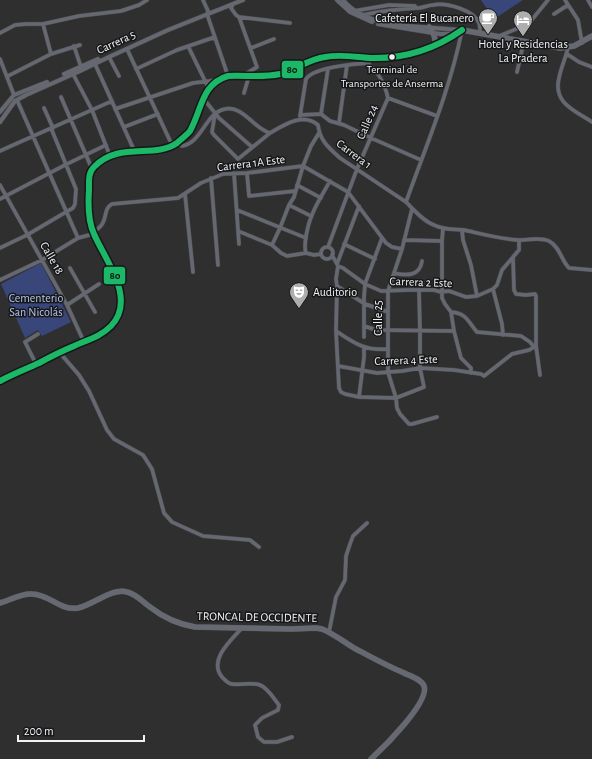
<svg xmlns="http://www.w3.org/2000/svg" width="592" height="759" font-family="'Alegreya Sans',sans-serif">
	<rect width="100%" height="100%" fill="#2f2f30"/>
	<path fill="#39467a" d="M481,0H523L494,19Z
		M41,263L71,322L42,336L38,330L25,338L1,284Z"/>
	<g fill="none" stroke-linecap="round" stroke-linejoin="round">
		<g stroke="#4a4a4b" stroke-width="4.5">
			<path id="minor" d="M203,0L208,11
				M565,0L578,20L582,43
				M588,0L592,7
				M233,4L231,8L236,15L239,17L290,23
				M354,11L389,5L415,6
				M207,14L228,76
				M554,14L568,5
				M363,15C381,11 399,9 418,8C423,8 428,5 433,5C446,2 474,10 479,23C480,26 480,30 480,33
				M239,17L257,67L244,75
				M43,24L51,54
				M0,33L15,25L26,24H43L79,16L121,11L139,5L147,0
				M499,36L526,25L530,22L548,0
				M74,46L81,67
				M188,46L209,89
				M568,47C566,58 561,67 559,78C553,103 574,110 592,122
				M251,48L274,39
				M127,49L172,145
				M567,54L579,62L592,67
				M109,57L119,76
				M0,59L14,95
				M95,64L134,150
				M136,69L177,50L215,37
				M517,72L524,41
				M73,74L92,110L110,156
				M8,76L51,54L80,45
				M244,93L249,76
				M61,97L92,169
				M203,98L219,118L252,147
				M388,98L437,116
				M17,100L78,238
				M44,108L53,128
				M115,109L193,83L218,80
				M215,114L212,132L214,135L238,159L270,133
				M321,114L328,69
				M300,115L321,114L330,121L344,125L371,138L421,160
				M300,116L306,79C314,67 354,64 369,63
				M339,123L347,65
				M124,127L158,114
				M177,143L182,146C202,143 205,113 225,109C243,105 254,129 270,133C284,125 303,112 318,125C320,141 329,148 340,158L406,202C414,210 423,221 434,225C443,230 454,229 464,230C482,234 500,239 519,240C529,240 540,237 549,241C560,247 561,260 569,268L592,270
				M0,151L112,101
				M234,173L239,244
				M247,173L249,196L295,191
				M211,178L218,265
				M0,185L67,305L84,342
				M297,185L321,198
				M185,194L193,272
				M0,199L65,165L106,145
				M406,202C426,146 450,90 462,30
				M289,205L311,216
				M412,209L402,249L388,291V372L396,398L397,408L400,414L409,424H412L437,417
				M237,210L306,238
				M443,228L442,241V298L445,304L451,312
				M462,230L463,240L471,265L477,296
				M238,231L272,245L281,253L287,256L306,253L314,255L321,254
				M93,232C111,222 101,210 112,204L178,198L201,183L223,174L247,173L303,166L348,192L386,243L392,247L402,249
				M404,240L442,241
				M344,244L375,259
				M272,245L280,228L289,205L294,197L303,166L311,146L319,133
				M328,247L357,169L388,98C384,80 376,68 361,58
				M321 253a6 6 0 1 1 12 0a6 6 0 1 1-12 0Z
				M0,248L27,235L66,212L73,208L75,204L76,189L51,128
				M306,253C303,245 308,224 312,215C316,204 324,192 330,181
				M332,255L338,266L336,279L337,286L336,331L339,388L341,392L345,394L359,397L396,398L424,387L420,368V331L419,290
				M513,257L514,290L516,294L526,295L535,294L536,296V346L540,375
				M337,264L359,206
				M338,266L343,268L365,284L381,291L408,290H434L441,292L449,291L466,297L477,296L493,289L497,285L502,270L519,250V240
				M70,268L95,312
				M394,273C407,276 420,276 422,261
				M0,280L42,260L78,238L93,234
				M337,286L365,304L388,312
				M493,289L502,324L503,335
				M67,305L99,284
				M451,312C467,313 468,322 477,332L521,336L530,342L534,347
				M451,312L454,331L461,358L471,368V373
				M364,326L376,330L454,331
				M336,331C354,343 365,351 387,349
				M364,337V297L365,284L382,238
				M60,353L79,375L89,391L107,430L114,439L143,455L152,469L164,513L172,522L203,536L250,540L259,547
				M36,364L25,342L38,334
				M338,366L377,373L402,371L420,368L454,370L481,374L484,376L512,354L529,350L536,346
				M359,397L364,357V348
				M242,628C231,640 208,660 222,677C225,680 228,684 232,684C241,685 252,682 260,685C268,688 274,699 279,705L278,710L262,718L255,725L258,737L264,742H277L292,737
				M329,632L336,597L345,580L346,556L350,544L353,536L367,523"/>
		</g>
		<g stroke="#4a4a4b" stroke-width="5">
			<path id="tertiary" d="M337,0L350,12L372,22
				M343,0C355,15 375,21 394,25L461,30
				M378,24L440,34H455
				M64,74L98,59
				M0,112L14,95L47,82
				M0,122L15,101L26,95L80,71L109,57L168,30L243,0"/>
		</g>
		<g stroke="#4a4a4b" stroke-width="6">
			<path id="primary" d="M429,27L434,35L436,45
				M0,381C13,374 26,369 39,363C50,357 62,351 74,346C87,340 100,337 111,326C137,299 105,260 94,234C88,221 88,204 89,190C89,181 88,173 94,167C119,141 154,159 177,143C181,139 187,135 190,131C202,110 201,84 228,76C245,75 263,78 280,74C295,70 309,59 325,57C340,54 355,57 370,58C404,59 435,49 462,30L560,48L574,46L592,36
				M0,603C10,600 22,593 32,594C49,594 60,611 78,608C93,605 113,587 127,592C136,594 143,602 150,607C164,618 177,624 195,627L292,629L316,628L322,629C334,634 344,642 354,648C371,657 387,666 404,673C410,676 421,679 424,686C430,702 383,748 371,759"/>
		</g>
		<use href="#minor" stroke="#656871" stroke-width="3.5"/>
		<use href="#tertiary" stroke="#656871" stroke-width="4"/>
		<use href="#primary" stroke="#666972" stroke-width="5.5"/>
		<g stroke="#161718" stroke-width="9">
			<path id="bus-1" d="M0,381C13,374 26,369 39,363C50,357 62,351 74,346C87,340 100,337 111,326C137,299 105,260 94,234C88,221 88,204 89,190C89,181 88,173 94,167C119,141 154,159 177,143C181,139 187,135 190,131C202,110 201,84 228,76C245,75 263,78 280,74C295,70 309,59 325,57C340,54 355,57 370,58C404,59 435,49 462,30"/>
		</g>
		<use href="#bus-1" stroke="#1ab867" stroke-width="6"/>
	</g>
	<defs>
		<g id="cafe-pin" transform="scale(1)"><path d="M0 17L-7.5 6A9.5 9.5 0 1 1 7.5 6Z" fill="#aeaeaf" stroke="#161718"/><path d="M-5.5-4.5H6V0H3Q3 3.5 0 3.5H-2.5Q-5.5 3.5-5.5 0ZM3-3.2v2h1.7v-2ZM-6 4.5H4V6H-6Z" fill="#fff"/></g>
		<g id="hotel-pin" transform="scale(1)"><path d="M0 17L-7.5 6A9.5 9.5 0 1 1 7.5 6Z" fill="#aeaeaf" stroke="#161718"/><path d="M-6-4.5h1.5V1H6V5H4.5V3h-9V5H-6ZM-4 0a1.8 1.8 0 1 1 3.6 0ZM.5 0V-2.5h3Q6-2.5 6 0Z" fill="#fff"/></g>
		<g id="theatre-pin" transform="scale(1)"><path d="M0 17L-7.5 6A9.5 9.5 0 1 1 7.5 6Z" fill="#aeaeaf" stroke="#161718"/><path d="M-5-5.5Q0-4 5-5.5V0Q5 5 0 6Q-5 5-5 0ZM-3.3-2.5H-1v1.5H-3.3ZM1-2.5H3.3v1.5H1ZM-2.8 1Q0 5.5 2.8 1Z" fill="#fff"/></g>
	</defs>
	<g fill-rule="evenodd">
		<use href="#cafe-pin" x="488" y="18"/>
		<use href="#hotel-pin" x="523" y="20"/>
		<use href="#theatre-pin" x="299" y="292"/>
	</g>
	<circle fill="#f2f2f4" stroke="#161718" stroke-width="1.5" cx="392" cy="57" r="3.5"/>
	<g text-anchor="middle" stroke-width="3" stroke-linejoin="round" paint-order="stroke">
		<g font-size="11" fill="#f2f2f4" stroke="#161718">
			<text x="392" y="73">Terminal de<tspan x="392" dy="14">Transportes de Anserma</tspan></text>
		</g>
		<g font-size="12" fill="#f2f2f4" stroke="#161718" text-anchor="end">
			<text x="474" y="22">Cafetería El Bucanero</text>
			<text x="523" y="48" text-anchor="middle">Hotel y Residencias<tspan x="523" dy="14">La Pradera</tspan></text>
			<text x="313" y="296" text-anchor="start">Auditorio</text>
		</g>
		<g font-size="12" fill="#f2f2f4" stroke="#161718">
			<text transform="translate(116 42) rotate(-25)" y="4">Carrera 5</text>
			<text transform="translate(367 122) rotate(-67)" y="4">Calle 24</text>
			<text transform="translate(354 154) rotate(37)" y="4">Carrera 1</text>
			<text transform="translate(251 163) rotate(-7)" y="4">Carrera 1A Este</text>
			<text transform="translate(52 258) rotate(60)" y="4">Calle 18</text>
			<text transform="translate(421 282) rotate(2)" y="4">Carrera 2 Este</text>
			<text transform="translate(378 318) rotate(-90)" y="4">Calle 25</text>
			<text transform="translate(406 360) rotate(-2)" y="4">Carrera 4 Este</text>
			<text transform="translate(257 617) rotate(1)" y="4">TRONCAL DE OCCIDENTE</text>
		</g>
		<g font-size="12" fill="#b7c5ed" stroke="#161718">
			<text x="36" y="302">Cementerio<tspan x="36" dy="14">San Nicolás</tspan></text>
		</g>
	</g>
	<g stroke="#161718" stroke-width="1.5">
		<rect x="281" y="60" width="23" height="19" rx="4" fill="#1ab867"/>
		<rect x="103" y="266" width="23" height="19" rx="4" fill="#1ab867"/>
	</g>
	<g font-size="11" text-anchor="middle" font-weight="bold" fill="#111">
		<text x="292" y="73">80</text>
		<text x="115" y="279">80</text>
	</g>
	<path d="M18 735v6h126v-6" fill="none" stroke="#f2f2f4" stroke-width="2"/>
	<text x="24" y="735" font-size="12" fill="#f2f2f4" stroke="#161718" stroke-width="3" paint-order="stroke">200 m</text>
</svg>
